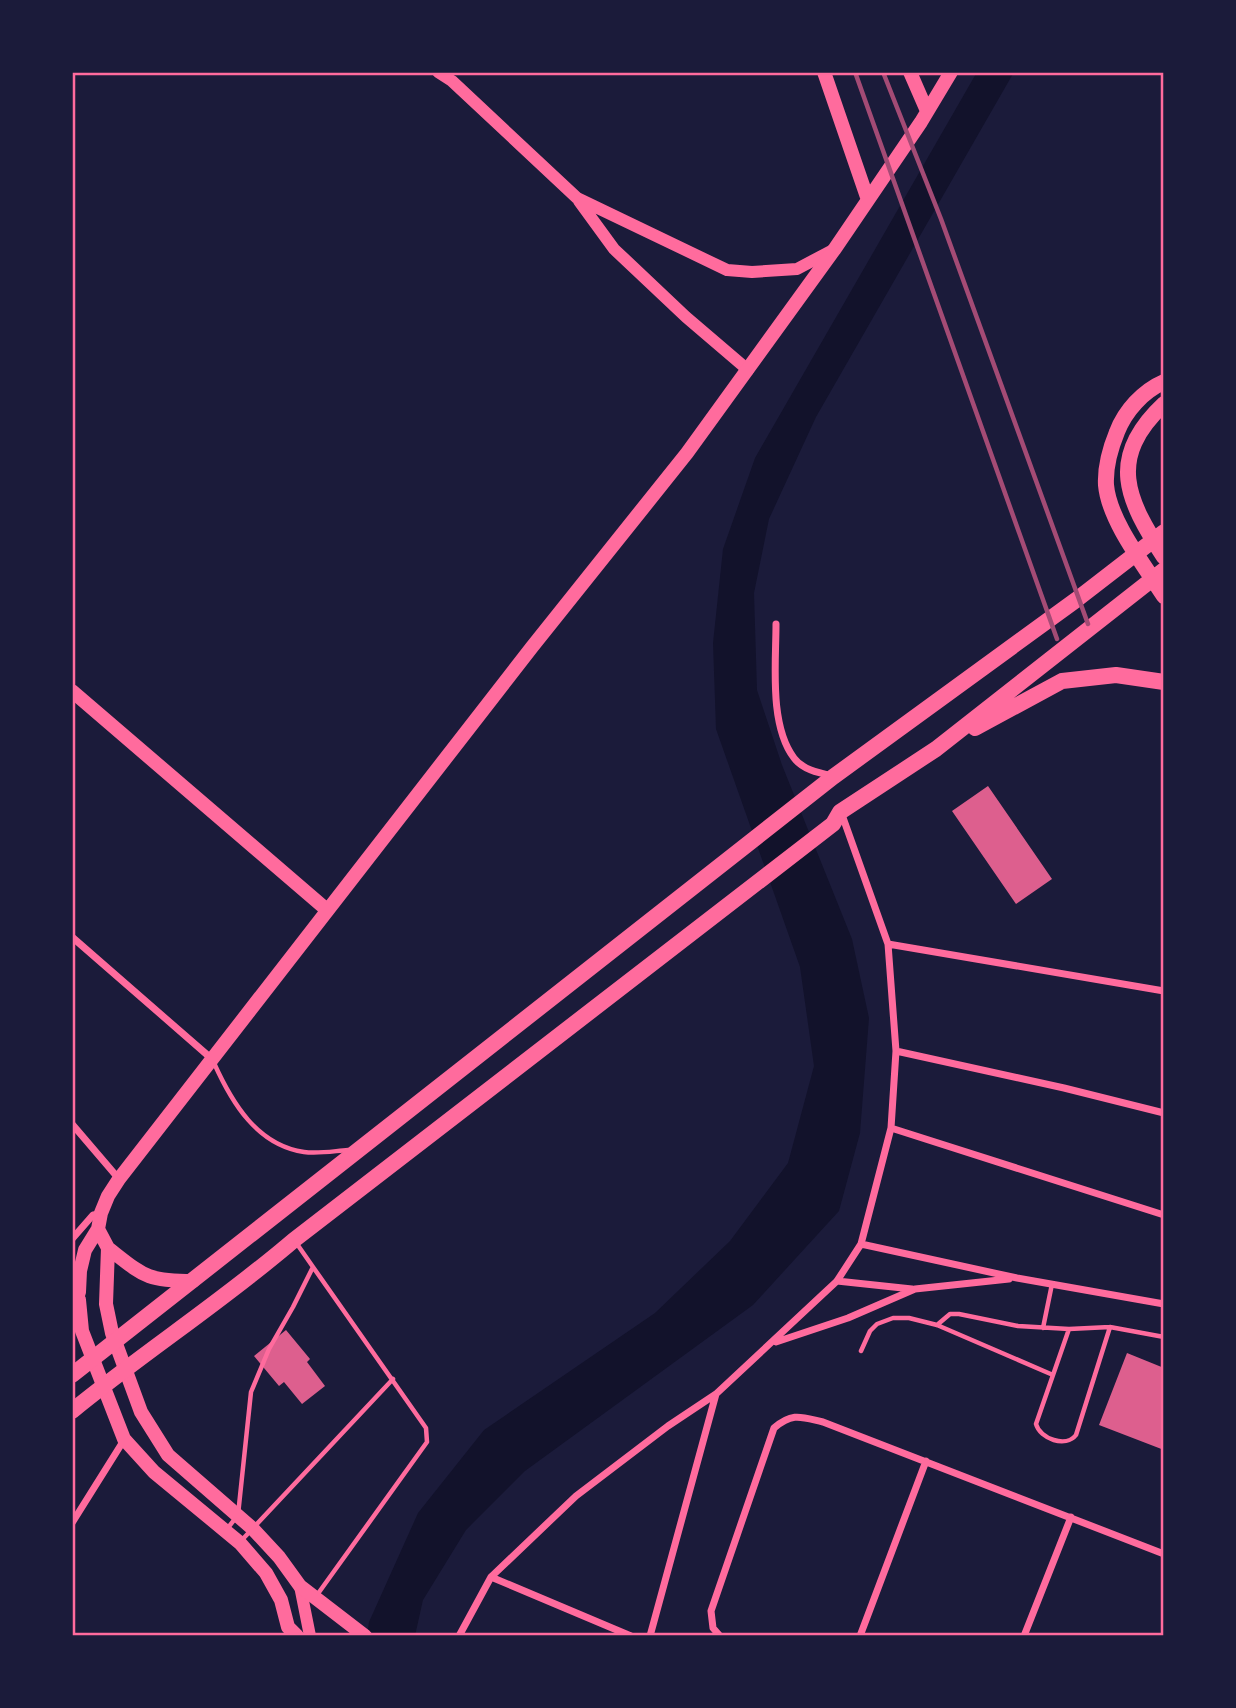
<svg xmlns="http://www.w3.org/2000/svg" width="1236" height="1708" font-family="Lato,sans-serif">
	<rect width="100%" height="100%" fill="#1b1b3a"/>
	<path fill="#12122b" d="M977,72H1014L816,417L769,519L754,593L757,690L782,765L852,939L869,1018L860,1133L839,1211L753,1305L525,1471L466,1530L423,1600L415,1636H367L369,1622L418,1513L484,1430L655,1313L730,1241L788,1163L814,1066L800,967L716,729L713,643L723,549L755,458Z"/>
	<path fill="#dd5f8e" d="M988,786L1052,879L1016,904L952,811Z
		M286,1330L310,1359L307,1362L325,1386L302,1404L284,1382L279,1386L254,1356Z
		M1127,1353L1164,1368V1450L1099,1425Z"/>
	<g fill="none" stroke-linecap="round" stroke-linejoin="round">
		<path stroke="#ff6b9d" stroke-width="4.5" d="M214,1063C232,1103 257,1145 304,1152C318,1154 334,1151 348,1150
			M313,1267L426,1428L427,1442L317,1595
			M937,1325L950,1314H959L1018,1326L1069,1329L1110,1327L1164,1337
			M1043,1328L1052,1284
			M1069,1329L1036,1424C1040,1439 1066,1448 1076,1435L1110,1327
			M861,1351L870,1331L877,1324L893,1318H909L937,1325L1053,1375
			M227,1529L238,1515L251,1392L269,1349L293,1307L313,1267L297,1244
			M240,1542L393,1379"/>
		<path stroke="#ff6b9d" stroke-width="7" d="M776,624C776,663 769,725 794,758C803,770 819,773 833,776
			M72,937L212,1059
			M888,944L1164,991
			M896,1051L1064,1088L1164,1113
			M72,1124L119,1179
			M891,1128L1164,1215
			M72,1239L93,1215L100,1214
			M861,1244L1017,1278L1164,1304
			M837,1281L912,1289
			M776,1342L848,1318L915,1289L1009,1279
			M72,1523L124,1440
			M491,1577L631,1636
			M459,1636L491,1577L576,1496L668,1426L716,1394L837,1281L861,1244L891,1128L896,1051L888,944L841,812
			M650,1636L716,1394
			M720,1636L713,1628L711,1611L774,1428C793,1412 801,1417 823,1422L1164,1554
			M860,1636L926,1461
			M1024,1636L1071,1517"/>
		<path stroke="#ff6b9d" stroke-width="12" d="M438,72L452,81L577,198L727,270L752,272L797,269L833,250
			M579,201L614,249L686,317L748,370
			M300,1586L310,1636"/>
		<path stroke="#ff6b9d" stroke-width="14" d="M824,72L868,200
			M910,72L927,111
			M72,691L327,910
			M98,1229L108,1248L106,1304L112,1333L141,1412L168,1455L253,1529L279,1557L300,1586L365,1636
			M108,1248C144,1276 146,1281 193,1281
			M79,1300L82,1331L124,1439L154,1472L240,1543L266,1573L281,1600L288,1627L297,1636
			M72,1314L79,1292L80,1271L85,1250L98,1229L101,1213L108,1196L119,1179L532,647L687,453L834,250L921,122L951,72"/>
		<path stroke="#ff6b9d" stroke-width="16" d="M1164,382C1143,391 1125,411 1117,432C1110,449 1105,466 1106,485C1109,521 1145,566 1164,596
			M1164,404C1106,458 1127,500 1164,557
			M975,728L1062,681L1116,675L1164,682
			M72,1375L833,777L1076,600L1164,532
			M72,1411C144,1352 223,1301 294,1240L833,824L840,812L936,749L1164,570"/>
		<path stroke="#a44b75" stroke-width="4.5" d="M855,72L1057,639
			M883,72L941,219L1088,624"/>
	</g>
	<rect width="1236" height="1708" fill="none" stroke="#1b1b3a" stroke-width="147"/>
	<rect x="74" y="74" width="1088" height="1560" fill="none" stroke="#ff6b9d" stroke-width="2.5"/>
</svg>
